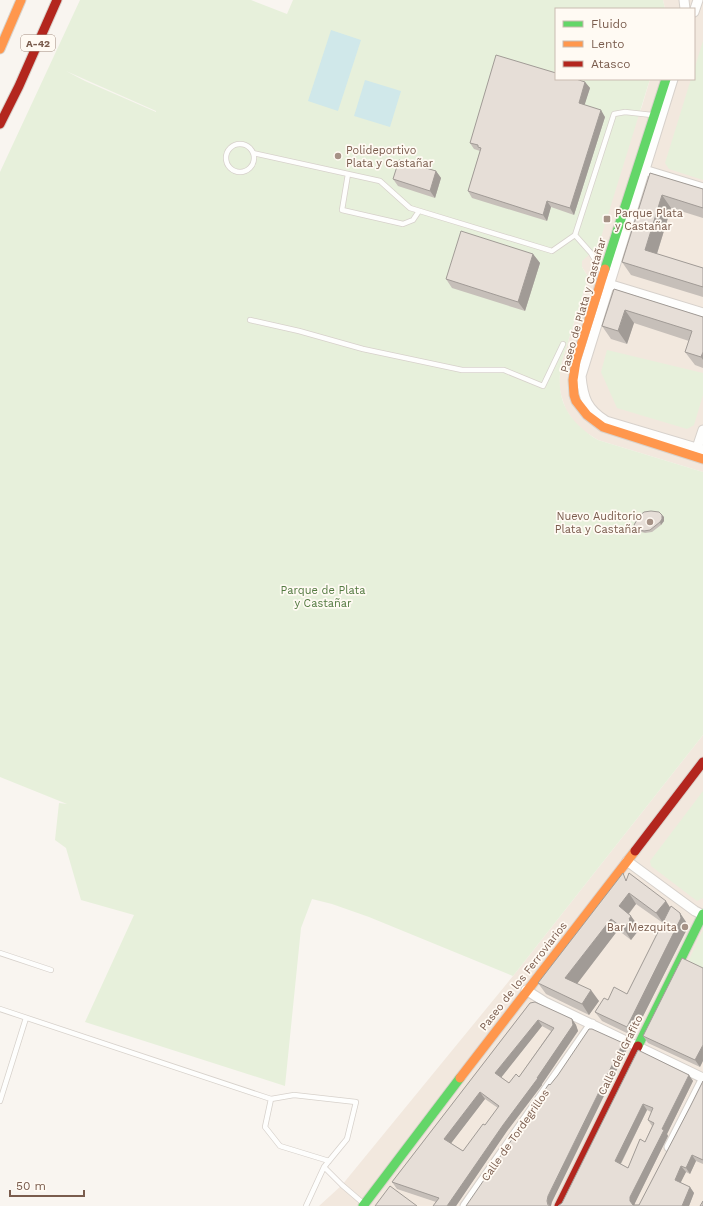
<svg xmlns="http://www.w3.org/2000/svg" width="703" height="1206" font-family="'Work Sans',sans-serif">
	<rect width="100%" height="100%" fill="#f9f5f0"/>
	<path fill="#f2e8de" d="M663,0H703V472L598,440L585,432L575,423L566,410L561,395L559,384L560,373L562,361L588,277L582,267V261L642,106L650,79H694V9H665Z
		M703,735V1206H319L342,1185L513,976Z"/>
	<path fill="#e7f0db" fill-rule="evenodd" d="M80,0H251L287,14L293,0H663L665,9H556V79H650L598,247L582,261V267L588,277L562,361C554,398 567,421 598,440L703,472V735L513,976L369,917L332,904L312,899L301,928L285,1086L85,1022L134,915L81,900L66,848L55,840L59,803L67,804L0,777V172ZM66,71L156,111V112L85,81Z
		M703,41V180L669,169L665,163L691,79H694V70Z
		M607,350L703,373V395L694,425L687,429L617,408L601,372Z
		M703,791V898L697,901L651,866L650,861Z
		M703,930V973L688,962Z"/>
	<path fill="#d0e8ea" d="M331,30L361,40L338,111L308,101Z
		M365,80L401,91L390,127L354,116Z"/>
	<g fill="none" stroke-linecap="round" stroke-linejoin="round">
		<g stroke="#d7d1cb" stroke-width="6">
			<path id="lane" d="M226 158a14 14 0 1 1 28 0a14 14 0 1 1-28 0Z
				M253,153L380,181L410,208L552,251L575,235L614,114L625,112L652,115
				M348,174L342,210L403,224L413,220L419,211
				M575,235L591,253L601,270
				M250,320L299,331L363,349L462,370H504L543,386L563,344
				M0,953L51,970
				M0,1009L271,1099L294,1095L356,1102L347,1139L324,1167
				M271,1099L265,1127L280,1146L329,1161
				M0,1101L26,1018
				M306,1206L324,1167L342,1185L363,1203"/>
		</g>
		<g stroke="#d7d1cb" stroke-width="11">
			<path id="street" d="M684,0L685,9
				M694,12L698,0
				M673,79L581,376C583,398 587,409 606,421L703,450
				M641,169L703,188
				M605,283L703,313
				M697,448L703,430
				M627,861L695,911L703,915
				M526,990L545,1002L703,1078
				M669,1147L703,1080
				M465,1206L592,1024"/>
		</g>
		<g stroke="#d9d2cb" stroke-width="11">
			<path id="fast" d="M605,269L666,79
				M638,1046L703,914
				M363,1206L460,1078"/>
		</g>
		<g stroke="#d9d2cb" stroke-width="11">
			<path id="slow" d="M0,49L21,0
				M605,269L576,361L573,380L574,395L576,401L587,415L603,427L703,459
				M460,1078L635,851"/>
		</g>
		<g stroke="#d9d2cb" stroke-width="11">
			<path id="jam" d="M0,124L19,86L57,0
				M635,851L703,762
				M559,1206L638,1046"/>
		</g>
		<use href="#lane" stroke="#fefefd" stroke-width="4.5"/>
		<use href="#street" stroke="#fefefd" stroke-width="9"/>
		<use href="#fast" stroke="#63d668" stroke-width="9"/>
		<use href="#slow" stroke="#ff974d" stroke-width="9"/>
		<use href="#jam" stroke="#b3261e" stroke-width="9"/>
	</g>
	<path fill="#c6bfb9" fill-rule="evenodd" d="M585,82L590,88L584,105L605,117L574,215L551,207L547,221L472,198L468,191L480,151L474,149L470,143Z
		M436,171L441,178L435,198L398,186L393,179Z
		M650,173L703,189V218L671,208L657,254L703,268V297L631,275L622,262Z
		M533,254L540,263L525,311L452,288L446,279Z
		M614,289L703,317V368L695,365L685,352L689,341L634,323L627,344L611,339L602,326Z
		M662,515L664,517V521L661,525L652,532L645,533L638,531L634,525Z
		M627,879L670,908L680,913L686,922L688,927L633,1036L602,1021L595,1012L608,1000L627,994L663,923L636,904L629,914L639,927L637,929L638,931L631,940L618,930L577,984L599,1001L589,1015L546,994L538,983Z
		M703,968L700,1067L648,1043L643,1036Z
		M530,1003L572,1019L576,1025L578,1031L542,1084V1085L507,1131L456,1206H433L436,1202L397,1189L392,1182ZM542,1026L551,1031L519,1077L509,1083L501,1077ZM485,1099L498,1108L485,1125L463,1151L451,1143Z
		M638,1050L689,1075L693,1081L667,1134L668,1136L634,1205H639L690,1107L703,1081V1164L696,1161L690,1174L686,1172L680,1182L690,1187L694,1193L689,1206H558L562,1203ZM647,1110L651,1112L648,1120L652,1126L645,1142L640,1139L628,1168L621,1164Z"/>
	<path fill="#a19b96" d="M585,82L590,88L583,110L579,103Z
		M601,110L605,117L574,215L570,208Z
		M436,171L441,178L435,198L430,191Z
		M662,195L671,208L654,263L645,250Z
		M547,201L551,207L547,221L543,215Z
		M533,254L540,263L525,311L518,302Z
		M625,310L634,323L627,344L618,331Z
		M703,352V360L701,357Z
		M662,515L664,517V521L661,525L660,522Z
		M629,893L636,904L626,917L619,906Z
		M666,901L673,912L664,924L656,913Z
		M680,913L686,922L688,927L633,1036L627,1027Z
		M631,916L639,927L637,929L638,931L631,940L624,929Z
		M611,919L618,930L573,989L565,978Z
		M591,990L599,1001L589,1015L582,1004Z
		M572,1019L576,1025L578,1031L542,1084V1085L507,1131L456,1206H447L503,1125L537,1078Z
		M538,1020L542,1026L500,1079L495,1073Z
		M623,1043L627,1049L552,1202L551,1206H549L547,1201L548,1196Z
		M703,1045V1061L700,1067L695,1060Z
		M689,1075L693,1081L667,1134L668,1136L635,1203L634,1206H633L630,1201V1197L662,1129Z
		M480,1092L485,1099L449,1146L444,1139Z
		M643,1104L647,1110L619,1167L615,1161Z
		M692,1155L696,1161L690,1174L686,1168Z
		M681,1166L686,1172L679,1186L675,1180Z
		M690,1187L694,1193L689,1206H682Z"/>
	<path fill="#e6ded7" stroke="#a19b96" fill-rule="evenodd" d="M496,55L556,73V79H576L585,82L579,103L601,110L570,208L547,201L543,215L468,191L481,148L478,147V145L470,143Z
		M399,160L436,171L430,191L393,179Z
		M650,173L703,189V208L662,195L645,250L703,268V287L622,262Z
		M461,231L533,254L518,302L446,279Z
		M614,289L703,317V352L701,357L685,352L692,331L625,310L618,331L602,326Z
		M651,511L659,512L662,515V519L660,522L650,530L644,531L636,529L634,525L639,516L644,512Z
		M623,873L626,881L629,873L666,901L656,913L629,893L619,906L631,916L629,919L630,920L624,929L611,919L565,978L591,990L582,1004L538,983Z
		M671,906L680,913L681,918L627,1027L595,1012L604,998L608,1000L614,987L627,994Z
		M682,958L703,968V1045L695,1060L643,1036Z
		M535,1002L572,1019L573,1025L537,1078H538L503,1125L447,1206H433L439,1198L392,1182L530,1003ZM538,1020L554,1028L519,1077L516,1074L509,1083L495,1073ZM480,1092L499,1106L485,1125L483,1124L463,1151L444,1139Z
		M589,1029H592L623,1043L548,1196L547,1201L548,1205L550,1206H466L537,1103L536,1102L549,1084L550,1085L558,1075Z
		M638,1050L689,1075L662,1129L664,1130L630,1197V1201L633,1205H639L690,1107L703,1081V1160L692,1155L686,1168L681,1166L675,1180L690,1187L682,1206H558L562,1203ZM643,1104L653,1108L648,1120L654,1123L645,1142L640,1139L628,1168L615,1161Z
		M390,1186L417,1206H375Z
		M703,1201V1206H700Z"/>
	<g fill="#a69286" stroke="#fffaf3" stroke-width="1.5">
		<circle cx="338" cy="156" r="4"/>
		<rect x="603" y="215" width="8" height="8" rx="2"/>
		<circle cx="650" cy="522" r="4"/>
		<circle cx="685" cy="927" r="4"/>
	</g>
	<g text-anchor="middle" stroke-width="3.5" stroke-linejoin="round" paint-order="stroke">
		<rect fill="#fffaf3" stroke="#a28b7f" stroke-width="1" x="21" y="35" width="34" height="16" rx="3"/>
		<g font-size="10" font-weight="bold" fill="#7a5c4d">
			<text x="38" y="47">A-42</text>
		</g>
		<g font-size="11" fill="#7a5c4d" stroke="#fffaf3" text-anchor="start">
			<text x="346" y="154">Polideportivo<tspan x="346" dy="13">Plata y Castañar</tspan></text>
			<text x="615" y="217">Parque Plata<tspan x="615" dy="13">y Castañar</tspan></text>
			<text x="642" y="520" text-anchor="end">Nuevo Auditorio<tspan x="642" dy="13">Plata y Castañar</tspan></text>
			<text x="677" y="931" text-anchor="end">Bar Mezquita</text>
		</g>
		<g font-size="11" fill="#7a5c4d" stroke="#fffaf3">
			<text transform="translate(583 305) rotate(-74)" y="4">Paseo de Plata y Castañar</text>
			<text transform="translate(523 976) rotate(-52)" y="4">Paseo de los Ferroviarios</text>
			<text transform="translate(620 1055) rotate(-64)" y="4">Calle del Grafito</text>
			<text transform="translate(515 1135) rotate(-55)" y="4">Calle de Tordegrillos</text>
		</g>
		<g font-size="11" fill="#537a41" stroke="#fffaf3">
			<text x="323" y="594">Parque de Plata<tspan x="323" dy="13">y Castañar</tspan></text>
		</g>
	</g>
	<rect x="555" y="8" width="140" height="72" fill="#fffaf3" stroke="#cabbb1"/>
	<rect x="563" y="21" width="20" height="6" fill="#63d668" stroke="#cabbb1"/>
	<text x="591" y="28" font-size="12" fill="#7a5c4d">Fluido</text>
	<rect x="563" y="41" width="20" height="6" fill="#ff974d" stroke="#cabbb1"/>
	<text x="591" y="48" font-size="12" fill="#7a5c4d">Lento</text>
	<rect x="563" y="61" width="20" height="6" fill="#b3261e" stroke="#cabbb1"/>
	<text x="591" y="68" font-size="12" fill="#7a5c4d">Atasco</text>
	<path d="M10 1190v6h74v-6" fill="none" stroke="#7a5c4d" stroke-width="2"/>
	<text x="16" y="1190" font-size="12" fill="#7a5c4d" stroke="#fffaf3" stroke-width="3" paint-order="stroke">50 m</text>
</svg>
